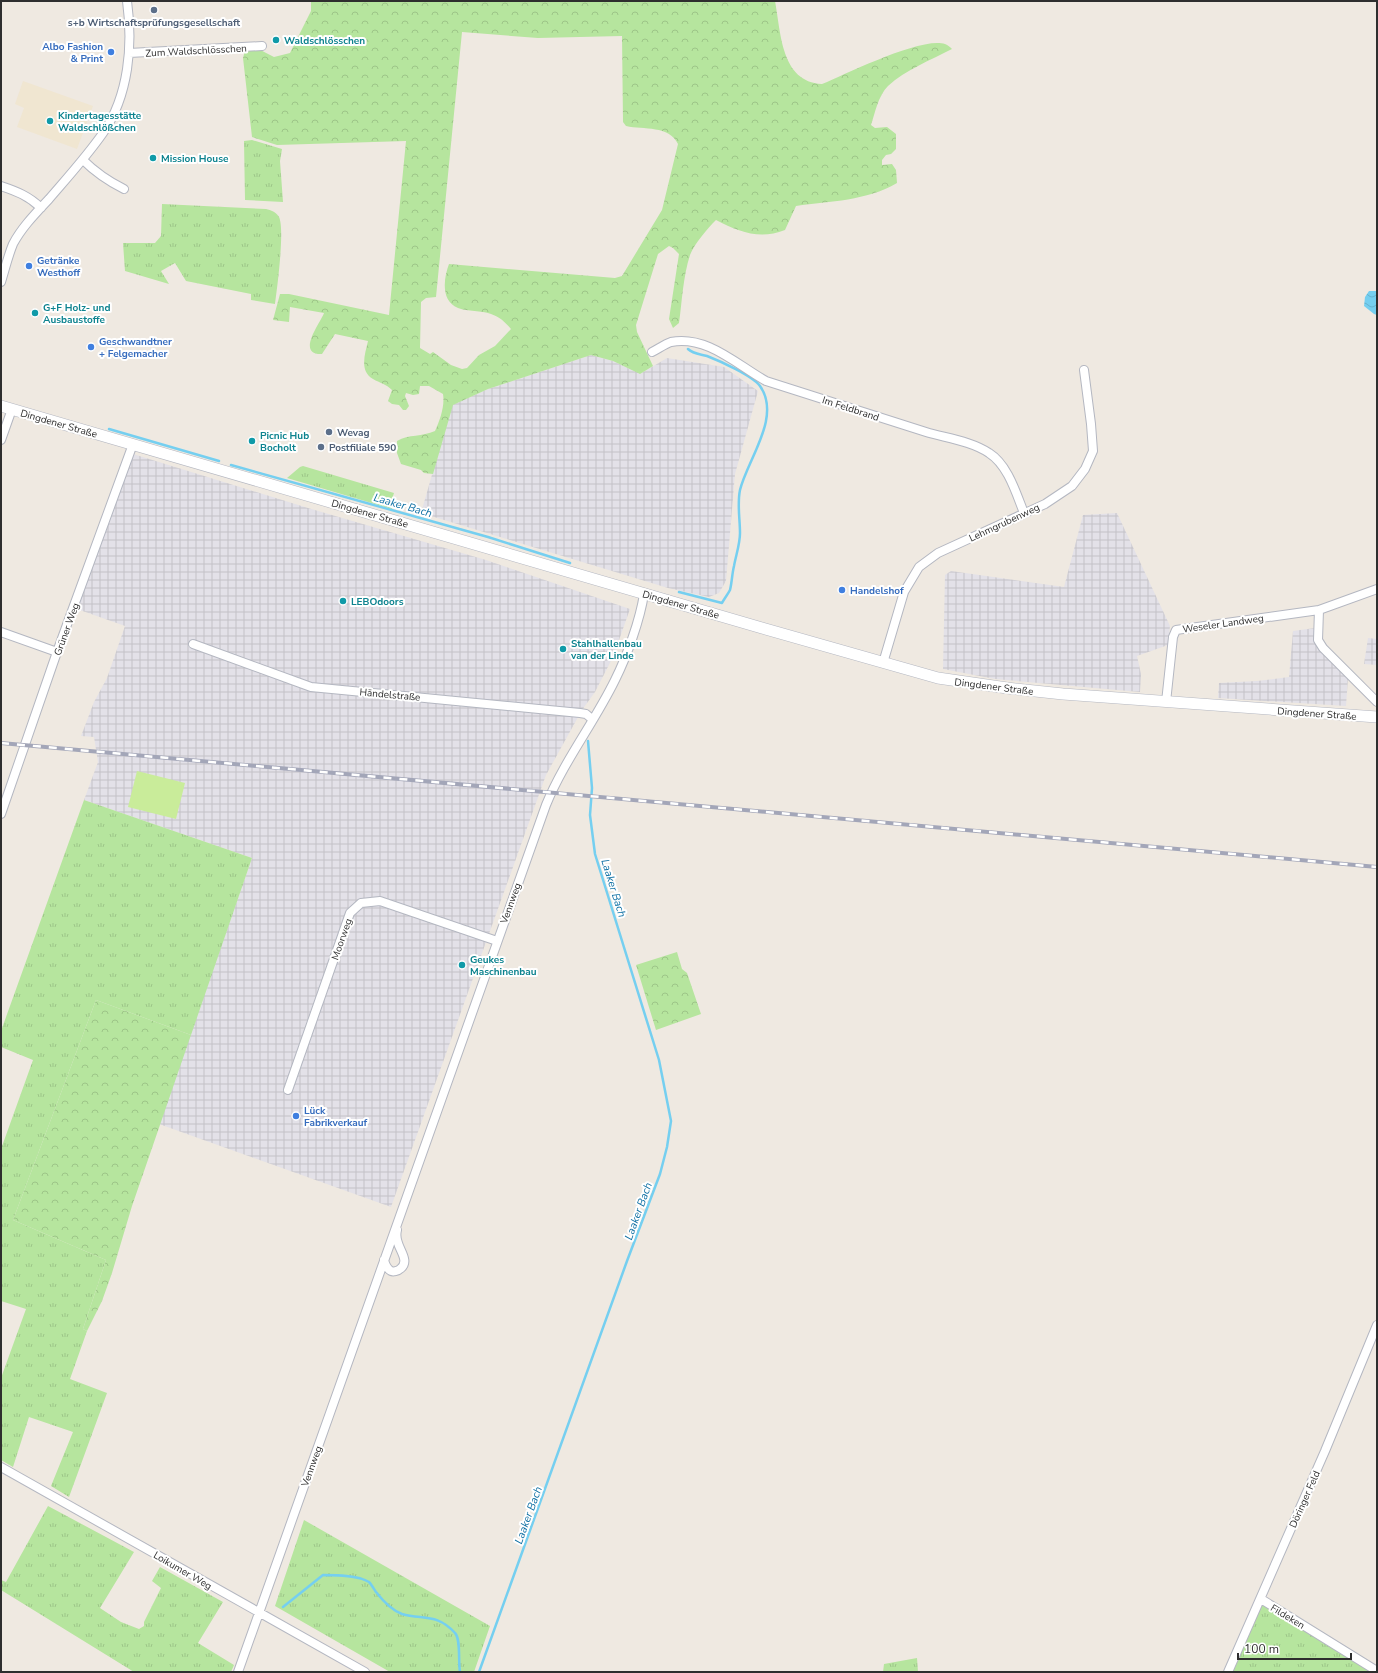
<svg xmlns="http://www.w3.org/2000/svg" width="1378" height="1673" font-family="'Nunito Sans',sans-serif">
	<defs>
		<pattern id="industrial-grid" width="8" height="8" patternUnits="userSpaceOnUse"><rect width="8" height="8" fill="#e3e1e8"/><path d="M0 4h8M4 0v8" fill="none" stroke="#c3c1c7"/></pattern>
		<pattern id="grass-tufts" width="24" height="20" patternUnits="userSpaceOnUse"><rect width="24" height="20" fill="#b6e59e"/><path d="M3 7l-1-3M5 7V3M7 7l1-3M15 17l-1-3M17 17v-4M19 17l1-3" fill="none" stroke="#9dc588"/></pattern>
		<pattern id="forest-crowns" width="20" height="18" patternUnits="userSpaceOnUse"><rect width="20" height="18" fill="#b6e59e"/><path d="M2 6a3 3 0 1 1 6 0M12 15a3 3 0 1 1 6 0" fill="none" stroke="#9dc588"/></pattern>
		<pattern id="water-waves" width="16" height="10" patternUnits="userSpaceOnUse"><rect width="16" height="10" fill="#75cff0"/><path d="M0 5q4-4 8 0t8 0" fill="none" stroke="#66b2ce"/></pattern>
	</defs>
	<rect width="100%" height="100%" fill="#efe9e1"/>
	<path fill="url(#industrial-grid)" d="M591,355L613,361L640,374L667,358L724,367L758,391L735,474L726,581L719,593L709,597L668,588L421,513L452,405L488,389Z
		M133,454L308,508L486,560L630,609L613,657L595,692L582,710L546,775L391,1207L159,1124L252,858L84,800L98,762L94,737L81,736L94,702L107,678L125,626L77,609Z
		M1117,513L1170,626L1168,645L1137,656L1141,674L1140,692L995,679L943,669L945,575L951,571L1064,587L1083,515Z
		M1315,628V642L1348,678L1346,706L1218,698L1219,683L1257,681L1289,677L1293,631Z
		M1368,638L1377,639V665L1364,664Z"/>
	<path fill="#f0e6d1" d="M23,81L93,106L77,149L17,127L24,108L15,104Z"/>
	<path fill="url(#grass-tufts)" d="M252,140L282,149L280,161L283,202L245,200L244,141Z
		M162,204L266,209C271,210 276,212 279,217C285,229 277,289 275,304L251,300V294L186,281L175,263L161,271L169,284L125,271L123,243H155L161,236Z
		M303,466L394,493L391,502L392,509L287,478L300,467Z
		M84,800L252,858L191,1035L96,1000L13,1220L106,1260L83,1329L87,1331L70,1379L107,1393L69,1497L51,1486L73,1432L29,1417L13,1467L1,1460V1378L26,1309L1,1301V1149L33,1060L1,1047V1031Z
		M48,1506L134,1552L100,1608L121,1622L139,1629L144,1626V1622L161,1588L152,1581L160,1567L223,1602L198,1643L234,1665L231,1672H134L1,1590V1580L6,1582Z
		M304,1520L490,1626L474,1672H390L275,1606Z
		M1261,1604L1371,1672H1232Z
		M917,1658L918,1672H883L884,1664Z"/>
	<path fill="url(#forest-crowns)" fill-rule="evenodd" d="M311,1H775C781,33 781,82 822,84C846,74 922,36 945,44C948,45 950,47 952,49C931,60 905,70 888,86C878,96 875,113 871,125L875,128L887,127L896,134V149L891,154L886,155L882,160V165L892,164L896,170L897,183C866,201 831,201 796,206L785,230C760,240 739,232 716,220C708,228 694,244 690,255C683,277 682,301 679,323L673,328L669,319L679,254L673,248L669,246L658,254L636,325L637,332L653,366L640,374L613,361L591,355L488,389L453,405L433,474L424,473L421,470L401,464L397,453V441C409,434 422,437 435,431C440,420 445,406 443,394L429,386H420L419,394L413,395L406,393L405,396L409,406L406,410H403L399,405L392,404L388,401L392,390C386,384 380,383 373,379C359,371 365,354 368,341L335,334L322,354C295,355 321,322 324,313L290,307L289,322L273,320L280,294H289L389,315L406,141L277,145L252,137L243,58L247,43L274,57L290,53L311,11ZM462,32L538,38L622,36L623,122L626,126C644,130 669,125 678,144L662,210L622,276L615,278L449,264C444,277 440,301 458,308C468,312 481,310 491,314C500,317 505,322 511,329L495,346L479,355L467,368L462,369L451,365L433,352L430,354L420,348L421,302L426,298L436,297Z
		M677,952L682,969L687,973L701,1014L656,1030L636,965Z
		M96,1000L191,1035L132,1206L112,1273L102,1301L87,1331L83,1329L106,1260L13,1220Z"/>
	<path fill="#c9ec9a" d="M137,771L185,783L176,819L128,807Z"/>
	<path fill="url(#water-waves)" d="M1369,291H1377V315L1374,314L1364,306L1365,297Z"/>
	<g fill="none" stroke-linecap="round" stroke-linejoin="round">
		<path stroke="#75cff0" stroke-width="2.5" d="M109,429L219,461
			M231,465L488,537L570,563
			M679,592L722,603C724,599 728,594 730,590C732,582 732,574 734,566C736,555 740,544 740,533C740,519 737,504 740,490C747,460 782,417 760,386C753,376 720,361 707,356C700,354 693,354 688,349
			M283,1607L323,1575C336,1575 358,1575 369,1582C371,1584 374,1589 376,1592C383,1601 391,1610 402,1614C423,1620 437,1613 455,1633C461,1639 458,1662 460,1672
			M479,1672L627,1261L660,1174L667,1147L671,1121L659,1060L595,854L590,815L592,788L588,741"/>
		<g stroke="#b4b7c1" stroke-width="10">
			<path id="minor" d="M129,53L262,46
				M83,160C95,172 108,181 124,189
				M1,186C16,191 29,196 41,208
				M1,282C5,269 8,256 13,244C22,227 36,213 49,199C67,178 87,156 103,133C129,95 133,45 127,1
				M652,352C658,349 665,344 671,342C707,335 737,365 766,381C819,398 872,415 926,432C946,438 971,441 989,453C1008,465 1016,493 1024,513
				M1,440L12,409
				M1319,610L1318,640L1323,648L1377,702
				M1,632L57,652
				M193,644L311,687L580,713L586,714L592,719
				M883,663L904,592L919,567L938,553L1045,504L1072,486L1085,469L1093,451L1091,424L1084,370
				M1166,702L1173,637L1176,630L1319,610L1377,589
				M1,814L57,652L133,444
				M288,1090L350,913L361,903L380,901L497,941
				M384,1260C385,1264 387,1269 391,1271C393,1272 398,1271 400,1269C410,1262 400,1251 398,1243C396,1238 396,1234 397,1230
				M1,1467L365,1672
				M1261,1599L1377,1671
				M238,1672L546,805C564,761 594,723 615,680C627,656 640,620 644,594
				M1228,1672L1325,1451L1377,1325"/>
		</g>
		<g stroke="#b4b7c1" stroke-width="12">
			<path id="secondary" d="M1,406L762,628L938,678L1007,688L1063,694L1377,717"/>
		</g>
		<use href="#minor" stroke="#fff" stroke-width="8"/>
		<use href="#secondary" stroke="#fff" stroke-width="11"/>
		<g stroke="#a3a6b8" stroke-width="4">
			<path id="rail" d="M1,743L1377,867"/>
		</g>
		<use href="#rail" stroke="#fff" stroke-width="2.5" stroke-dasharray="8" stroke-linecap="butt"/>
	</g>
	<g fill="#5c6f8a" stroke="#fff" stroke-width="1.5">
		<circle cx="154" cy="10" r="4"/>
		<circle cx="329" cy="432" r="4"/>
		<circle cx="321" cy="447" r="4"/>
	</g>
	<g fill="#0f9aa8" stroke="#fff" stroke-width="1.5">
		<circle cx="276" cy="40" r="4"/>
		<circle cx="50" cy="121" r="4"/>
		<circle cx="153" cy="158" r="4"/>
		<circle cx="35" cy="313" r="4"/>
		<circle cx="252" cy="441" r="4"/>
		<circle cx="343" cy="601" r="4"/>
		<circle cx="563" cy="649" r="4"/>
		<circle cx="462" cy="965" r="4"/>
	</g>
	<g fill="#3f7fe0" stroke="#fff" stroke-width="1.5">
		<circle cx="111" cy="52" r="4"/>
		<circle cx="29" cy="266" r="4"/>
		<circle cx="91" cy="347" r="4"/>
		<circle cx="842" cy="590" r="4"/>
		<circle cx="296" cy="1116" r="4"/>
	</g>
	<g text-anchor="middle" stroke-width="4" stroke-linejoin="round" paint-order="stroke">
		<g font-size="10" font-weight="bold" fill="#4e5e75" stroke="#fff" text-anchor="start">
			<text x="154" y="26" text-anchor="middle">s+b Wirtschaftsprüfungsgesellschaft</text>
			<text x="337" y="436">Wevag</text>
			<text x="329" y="451">Postfiliale 590</text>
		</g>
		<g font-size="10" font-weight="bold" fill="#0d838f" stroke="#fff" text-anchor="start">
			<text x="284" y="44">Waldschlösschen</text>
			<text x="58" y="119">Kindertagesstätte<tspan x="58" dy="12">Waldschlößchen</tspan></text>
			<text x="161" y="162">Mission House</text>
			<text x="43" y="311">G+F Holz- und<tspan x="43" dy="12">Ausbaustoffe</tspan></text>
			<text x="260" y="439">Picnic Hub<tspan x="260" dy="12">Bocholt</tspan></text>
			<text x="351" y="605">LEBOdoors</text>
			<text x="571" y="647">Stahlhallenbau<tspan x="571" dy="12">van der Linde</tspan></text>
			<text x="470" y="963">Geukes<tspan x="470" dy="12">Maschinenbau</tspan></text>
		</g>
		<g font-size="10" font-weight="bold" fill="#366cbe" stroke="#fff" text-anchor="start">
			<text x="103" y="50" text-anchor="end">Albo Fashion<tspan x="103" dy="12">&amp; Print</tspan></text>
			<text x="37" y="264">Getränke<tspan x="37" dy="12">Westhoff</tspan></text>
			<text x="99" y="345">Geschwandtner<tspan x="99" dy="12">+ Felgemacher</tspan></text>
			<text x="850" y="594">Handelshof</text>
			<text x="304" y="1114">Lück<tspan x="304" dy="12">Fabrikverkauf</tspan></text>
		</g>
		<g font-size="10" fill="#2e2e2e" stroke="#fff">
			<text transform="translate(196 50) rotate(-3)" y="4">Zum Waldschlösschen</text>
			<text transform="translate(851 408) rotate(18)" y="4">Im Feldbrand</text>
			<text transform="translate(59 423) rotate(16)" y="4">Dingdener Straße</text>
			<text transform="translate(370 513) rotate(16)" y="4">Dingdener Straße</text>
			<text transform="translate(1004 522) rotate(-25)" y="4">Lehmgrubenweg</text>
			<text transform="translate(681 604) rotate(16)" y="4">Dingdener Straße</text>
			<text transform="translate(1223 623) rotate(-8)" y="4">Weseler Landweg</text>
			<text transform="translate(66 629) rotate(-70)" y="4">Grüner Weg</text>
			<text transform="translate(994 686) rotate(7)" y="4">Dingdener Straße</text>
			<text transform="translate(390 694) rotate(5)" y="4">Händelstraße</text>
			<text transform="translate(1317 713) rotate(4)" y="4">Dingdener Straße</text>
			<text transform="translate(510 903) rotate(-70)" y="4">Vennweg</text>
			<text transform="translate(341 939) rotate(-71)" y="4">Moorweg</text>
			<text transform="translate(311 1466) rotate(-70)" y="4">Vennweg</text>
			<text transform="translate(1304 1499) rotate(-66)" y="4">Döringer Feld</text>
			<text transform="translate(183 1570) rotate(30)" y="4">Loikumer Weg</text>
			<text transform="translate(1288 1616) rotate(31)" y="4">Fildeken</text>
		</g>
		<g font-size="11" font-style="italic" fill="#0d6fa3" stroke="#fff">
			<text transform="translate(403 505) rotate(16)" y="4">Laaker Bach</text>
			<text transform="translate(614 888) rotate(73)" y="4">Laaker Bach</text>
			<text transform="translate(638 1211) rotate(-70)" y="4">Laaker Bach</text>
			<text transform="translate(528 1515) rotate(-70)" y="4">Laaker Bach</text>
		</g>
	</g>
	<rect width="1378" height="1673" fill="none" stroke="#2e2e2e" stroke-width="4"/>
	<path d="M1238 1653v6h113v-6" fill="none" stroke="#2e2e2e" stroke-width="2"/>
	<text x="1244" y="1653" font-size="12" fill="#2e2e2e" stroke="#ffffff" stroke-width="3" paint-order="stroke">100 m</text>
</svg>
